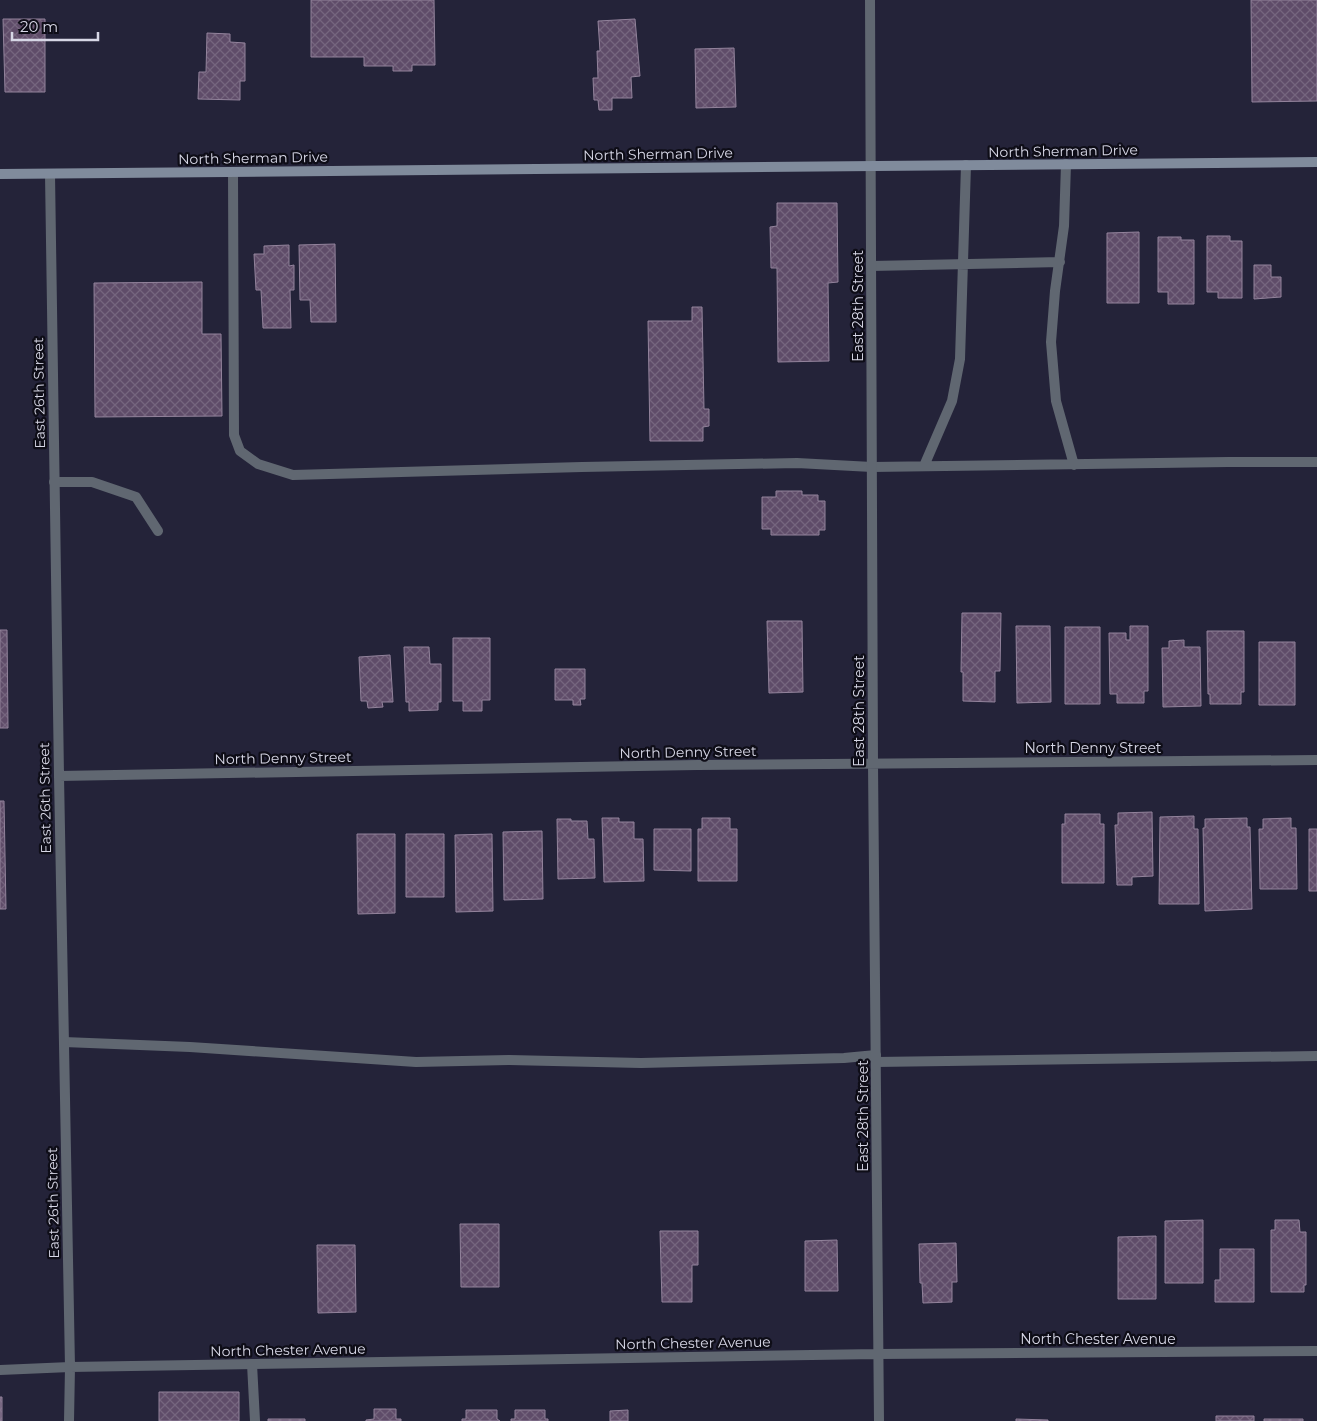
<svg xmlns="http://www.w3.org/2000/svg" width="1317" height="1421" font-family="Montserrat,sans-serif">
	<defs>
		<pattern id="building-cross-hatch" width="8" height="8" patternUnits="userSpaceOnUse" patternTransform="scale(1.25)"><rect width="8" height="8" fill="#5f4c69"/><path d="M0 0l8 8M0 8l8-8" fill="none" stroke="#75657e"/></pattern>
	</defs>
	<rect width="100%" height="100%" fill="#242339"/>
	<path fill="url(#building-cross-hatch)" stroke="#93839c" d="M311,0H434L435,65H412V71H393V66H364V57H311Z
		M1251,0H1317V101L1252,102Z
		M3,19H45V92H5Z
		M635,19L640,76L631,77L632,98H612V110H599L598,100H594L593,78H598L597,51H600L598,21Z
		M207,33L230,34V42L245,43V81H240V100L198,99L199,72H206Z
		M734,48L736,107L696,108L695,49Z
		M777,203H837L838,282L828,283L829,361L778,362L777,268H771L770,227L777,226Z
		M1139,232V303H1107V233Z
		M1207,236H1230V241H1242V298H1218V292H1207Z
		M1158,237H1181V240H1194V304H1168V292H1158Z
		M335,244L336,322H311L310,300H300L299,245Z
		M289,245V266L294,265V290H290L291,328H263L261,290H256L254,254H264V246Z
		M1254,265H1271V277H1281V297L1254,299Z
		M202,282V334H221L222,416L95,417L94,283Z
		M692,307H702L704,409H709V426L703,427V441H650L648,321H692Z
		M776,491H802V495H818V501H825V530H819V535H771V529H762V497H776Z
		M962,613H1001L1000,671H995V702L963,701V672H961Z
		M767,621H802L803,692L769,693Z
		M1016,626H1050L1051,702L1017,703Z
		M1130,626H1148V691H1144V703H1117V694H1110L1109,633H1126V640H1130Z
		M1065,627H1100V704H1065Z
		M0,630H7L8,728H0Z
		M1207,631H1244V692H1241V704H1210V694H1208Z
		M453,638H490V700H482V711H463V701H453Z
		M1184,640V647H1200L1201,706L1163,707L1162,648H1169V641Z
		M1259,642H1295V705H1259Z
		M404,647H429L430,664H441V702H438V710L409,711V702H406Z
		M390,655L393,702H382L383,707L368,708L367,701H361L359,657Z
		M555,669H585V699H580L581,705H573V700H555Z
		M0,801H4L6,909H0Z
		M1152,812L1153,876L1132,877V885H1117L1115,825H1118V813Z
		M1065,814H1100V824H1104V883H1062V824H1065Z
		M1194,816V829H1198L1199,904H1159L1160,817Z
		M602,818H619V822H634V839H643L644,881L604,882Z
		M702,818H730V829H737V881H698V829H702Z
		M1247,818V827H1250L1252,909L1205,911L1203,828H1205V819Z
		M1291,818V828H1296L1297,889H1260L1259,829H1263V819Z
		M557,819H571V821H587L588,839H594L595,878L558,879Z
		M654,829H691V871L654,870Z
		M1309,829H1317V891H1309Z
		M542,831L543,899L504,900L503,832Z
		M357,834H395V913L358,914Z
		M406,834H444V897H406Z
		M492,834L493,911L456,912L455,835Z
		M1203,1220V1283H1165V1221Z
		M1275,1220H1299L1300,1232H1306V1285H1304V1292H1271V1230H1275Z
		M460,1224H499V1287H461Z
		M660,1231H698V1265H692V1302H662Z
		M1156,1236V1299H1118V1237Z
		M837,1240L838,1291H805V1241Z
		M956,1243L957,1282H952V1302L923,1303L922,1283H920L919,1244Z
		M317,1245H355L356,1312L318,1313Z
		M1220,1249H1254V1302H1215V1280H1220Z
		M159,1392H239V1421H159Z
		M0,1397H2V1421H0Z
		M374,1409H396V1419H401V1421H366V1420L374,1419Z
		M466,1410H497V1419L500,1421H462V1419H466Z
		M515,1410H545V1419H548V1421H511V1419H515Z
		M628,1410V1421H610V1411Z
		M1216,1416H1254V1421H1216Z
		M268,1419H305V1421H268Z
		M1016,1419L1048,1420V1421H1016Z
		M1264,1419H1303V1421H1264Z"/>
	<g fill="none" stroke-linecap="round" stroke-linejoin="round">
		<path stroke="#606771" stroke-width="10" d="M1066,164L1064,226L1055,291L1051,342L1056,401L1074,465
			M233,172L234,435L240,451L258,464L293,475L582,467L797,463L872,467L1228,462H1317
			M871,266L1060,262
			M924,466L952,401L960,359L966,165
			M54,482H92L136,497L158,531
			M64,1042L190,1047L416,1062L509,1060L641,1063L844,1058L876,1055
			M876,1062L1317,1056
			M252,1364L255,1421"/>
		<path stroke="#606771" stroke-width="10" d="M870,0L873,764L879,1421
			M50,174L59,776L70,1367L69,1421
			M59,776L697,765L1317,760
			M0,1370L70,1367L878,1354L1317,1351"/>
		<path stroke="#808b9c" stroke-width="10" d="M0,174L1317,162"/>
	</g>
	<g text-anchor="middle" stroke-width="4.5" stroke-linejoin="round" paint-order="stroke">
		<g font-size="14" fill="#d7d7e6" stroke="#0e0d17">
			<text transform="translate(1063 151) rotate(-1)" y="5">North Sherman Drive</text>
			<text transform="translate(658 154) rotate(-1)" y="5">North Sherman Drive</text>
			<text transform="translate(253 158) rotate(-1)" y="5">North Sherman Drive</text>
			<text transform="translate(858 306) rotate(-90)" y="5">East 28th Street</text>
			<text transform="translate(39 393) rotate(-91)" y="5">East 26th Street</text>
			<text transform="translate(859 711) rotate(-90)" y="5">East 28th Street</text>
			<text x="1093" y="753">North Denny Street</text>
			<text transform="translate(688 752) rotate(-1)" y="5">North Denny Street</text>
			<text transform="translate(283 758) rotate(-1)" y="5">North Denny Street</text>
			<text transform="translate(45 798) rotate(-91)" y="5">East 26th Street</text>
			<text transform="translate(863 1116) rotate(-90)" y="5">East 28th Street</text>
			<text transform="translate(53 1203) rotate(-91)" y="5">East 26th Street</text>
			<text x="1098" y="1344">North Chester Avenue</text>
			<text transform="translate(693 1343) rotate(-1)" y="5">North Chester Avenue</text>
			<text transform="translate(288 1350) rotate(-1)" y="5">North Chester Avenue</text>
		</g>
	</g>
	<path d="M12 32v8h86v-8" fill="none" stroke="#d7d7e6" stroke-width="2.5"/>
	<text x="20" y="32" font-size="15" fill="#d7d7e6" stroke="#0e0d17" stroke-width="4" paint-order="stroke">20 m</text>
</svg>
